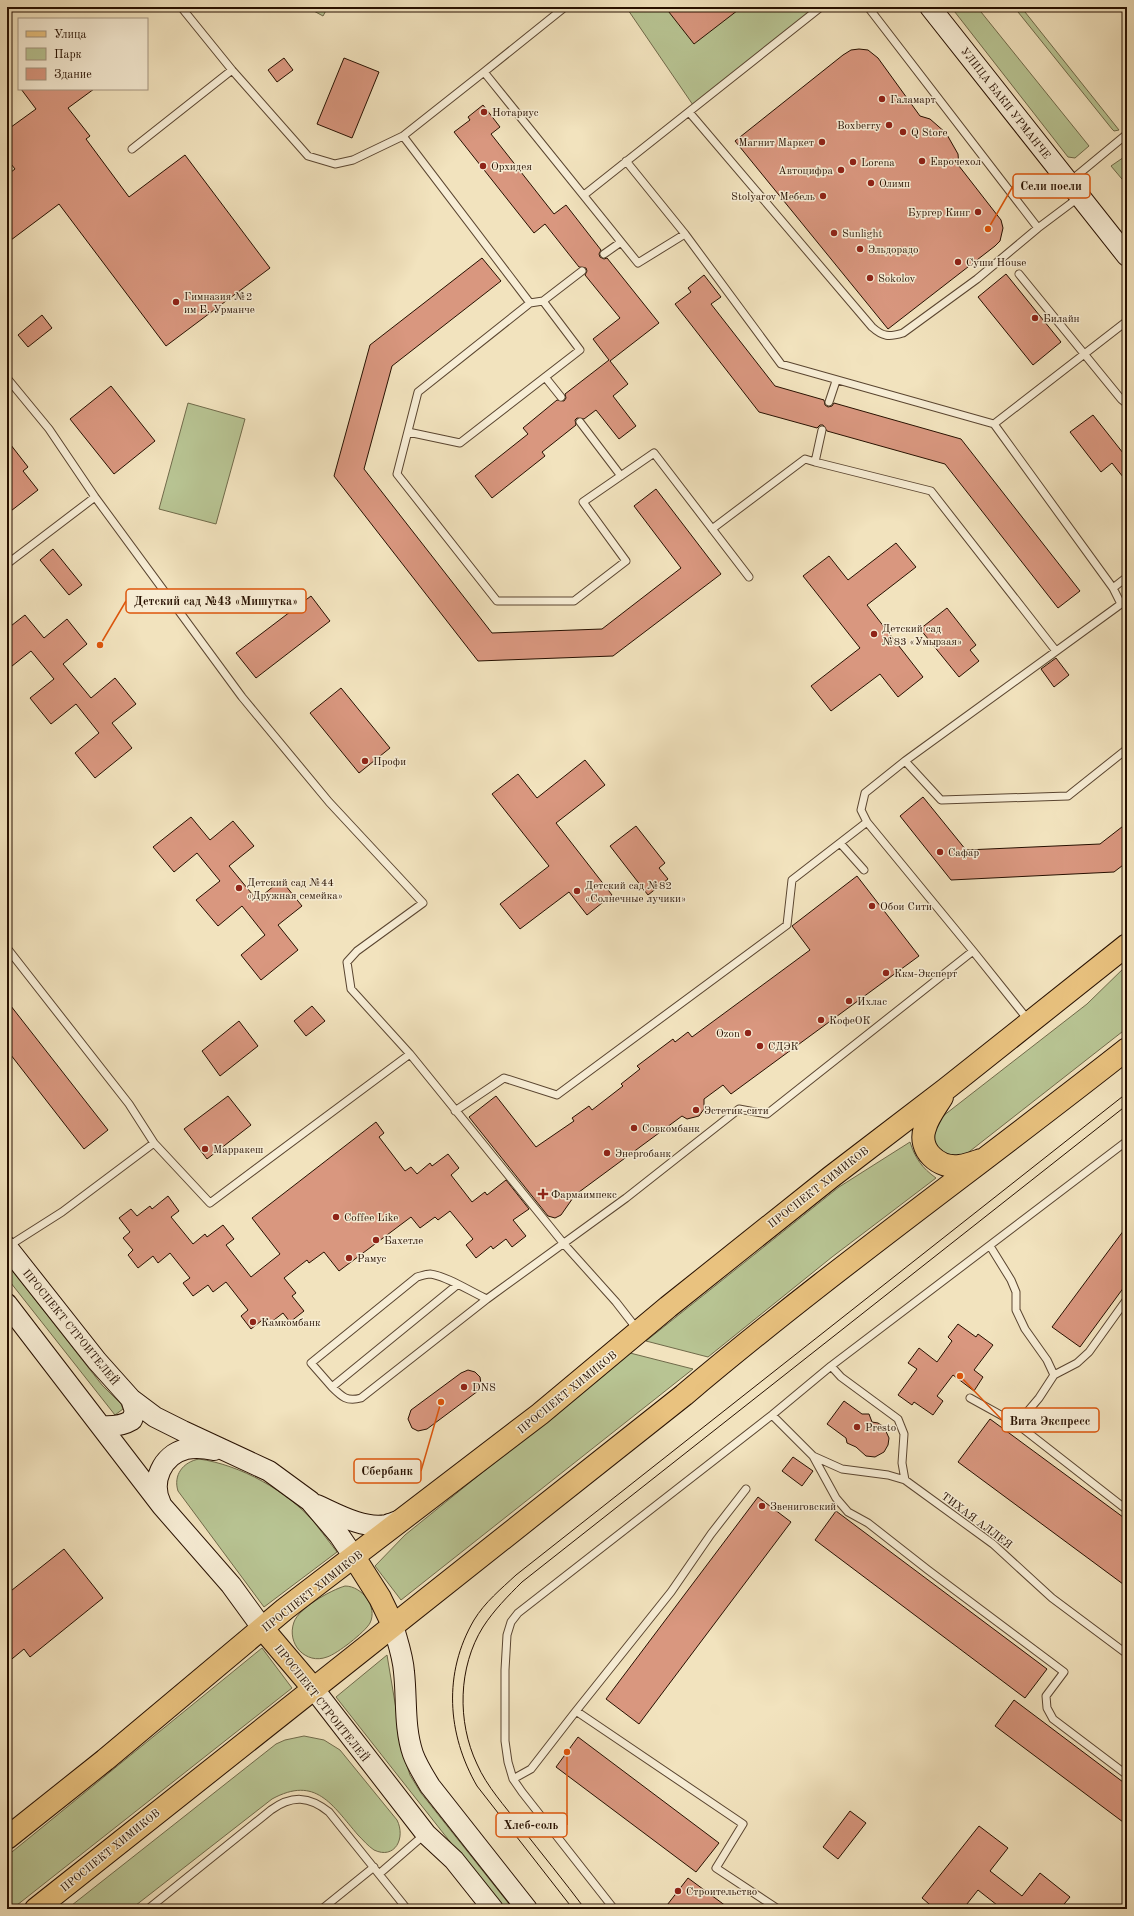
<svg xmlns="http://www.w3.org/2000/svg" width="1134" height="1916" font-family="'Old Standard TT',serif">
	<rect width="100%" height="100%" fill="#f2e3be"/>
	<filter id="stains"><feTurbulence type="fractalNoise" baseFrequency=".005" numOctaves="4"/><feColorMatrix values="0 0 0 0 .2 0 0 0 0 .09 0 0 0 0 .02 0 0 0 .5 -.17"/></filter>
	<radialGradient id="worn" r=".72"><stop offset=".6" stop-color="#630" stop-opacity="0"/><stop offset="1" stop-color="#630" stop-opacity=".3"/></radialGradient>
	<path fill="#b8c493" stroke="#706a4a" d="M314,7H328L323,16L312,10Z
		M626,7H817L693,105Z
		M951,7H977L1089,146L1075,158L1068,157Z
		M1014,7H1021L1119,130L1114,131L1112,129Z
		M1127,155V185L1111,166Z
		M188,403L245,419L216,524L159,509Z
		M1127,965V1028L965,1155C951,1157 945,1154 935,1145L933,1128L943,1116L1087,1004Z
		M910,1142C915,1158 922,1168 936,1178L832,1257L708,1357L646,1341L839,1187Z
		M7,1264L102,1385L121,1404L123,1409L115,1415L7,1278Z
		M630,1353L693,1369L401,1600L375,1566L405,1535Z
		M199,1459C241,1465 287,1491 314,1522C322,1532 329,1542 337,1552L264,1607L178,1491C173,1475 183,1462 199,1459Z
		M345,1586C362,1586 378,1607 370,1623C365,1632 337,1654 327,1657C306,1665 286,1644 294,1622C299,1608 331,1590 345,1586Z
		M262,1648L292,1688L12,1909H7V1856Z
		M387,1655L404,1757L410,1775L421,1793L513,1909H503L336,1697Z
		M304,1736L324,1740L340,1750L397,1820C406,1838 395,1860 374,1850C368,1846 363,1840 358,1835C332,1805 316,1775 272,1799L131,1909H67L276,1744L285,1740Z"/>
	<path fill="#d9977f" stroke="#271000" d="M665,7H742L694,44Z
		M859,49L868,50L878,58L920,116L930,119L946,133L958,154L959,166L1001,220L1003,228L1000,241L995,246L888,329L735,141L843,55L851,50Z
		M284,58L293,70L277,82L268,70Z
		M344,58L379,72L352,138L317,124Z
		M21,89H94L68,108L90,136L86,139L129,197L185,155L270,268L166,346L59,204L7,243V175L15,169L7,159V130L36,109Z
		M483,105L500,127L491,134L554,214L566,205L601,250L599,254L600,257L604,259L607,258L659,323L610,361L628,384L613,396L636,426L619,439L596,410L584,419L577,418L575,420L576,425L542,452L545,456L492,498L475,476L528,434L523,428L557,400L564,401L566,398L565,394L609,360L593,339L620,318L585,275L587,271L586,268L579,267L545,224L534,233L454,132L470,120L468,117Z
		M482,258L501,281L392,366L364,469L492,633L602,629L681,568L634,506L656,489L721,574L613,656L478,661L334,476L370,345Z
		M1006,274L1061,342L1033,365L978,297Z
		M704,275L721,297L711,304L775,386L824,400L825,405L828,407L832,406L834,403L961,439L1080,591L1058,608L945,464L827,431L823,425H820L817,428L759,412L675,304L691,292L688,288Z
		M42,315L52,328L28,347L18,335Z
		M111,386L155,441L114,474L70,419Z
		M1093,415L1127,458V482L1112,463L1101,472L1070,432Z
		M7,440L28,467L23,471L38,490L7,514Z
		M896,543L916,567L867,605L923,677L898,697L880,674L831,711L811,686L860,648L803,576L829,556L848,580Z
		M53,549L82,585L69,595L40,560Z
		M311,596L330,621L256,678L236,653Z
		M947,608L976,645L970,650L979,661L959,677L920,629Z
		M25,615L44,638L67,619L87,644L63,664L91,698L115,678L136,704L112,723L132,748L95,778L75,753L99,733L76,704L51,724L30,698L54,679L31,651L7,670V629Z
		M1056,658L1069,675L1054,687L1041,669Z
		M341,688L390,748L359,773L310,713Z
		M585,760L605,785L556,823L612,895L587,915L569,892L520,929L500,904L549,866L492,794L518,774L537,798Z
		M923,797L966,850L1100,844L1127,823V862L1114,872L951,880L900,816Z
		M191,817L210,840L233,821L254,846L229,866L257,900L281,880L302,906L278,925L298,950L261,980L241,955L265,935L242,906L218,926L196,900L220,881L197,853L174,872L153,847Z
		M636,826L665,863L659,868L668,879L648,895L610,846Z
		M857,876L919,956L731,1094L723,1085L704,1099V1109L699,1116L687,1119L682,1116L575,1195L561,1215L555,1218L548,1216L469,1117L496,1096L536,1147L574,1121L572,1118L589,1106L592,1110L623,1086L621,1084L640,1069L637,1066L673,1039L675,1042L688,1032L692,1037L810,950L792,926Z
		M7,1001L108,1130L84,1149L7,1050Z
		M312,1006L325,1021L306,1036L294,1021Z
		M239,1021L258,1046L220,1076L202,1051Z
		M228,1096L251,1125L207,1159L184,1129Z
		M376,1122L384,1133L379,1137L405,1171L411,1167L417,1174L430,1163L432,1166L448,1154L459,1168L451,1175L472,1202L485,1192L487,1195L506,1180L529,1209L513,1220L526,1236L512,1247L506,1239L493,1249L491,1246L476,1258L466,1245L473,1239L450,1211L438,1220L435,1217L420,1228L411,1217L339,1271L324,1252L309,1263L307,1260L284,1278L296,1293L292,1296L304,1311L290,1322L283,1313L270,1323L266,1317L251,1329L241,1316L248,1310L226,1282L213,1292L208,1285L193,1296L183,1283L190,1278L170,1253L158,1263L153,1256L138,1268L128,1255L133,1250L123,1238L130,1232L119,1218L131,1209L137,1216L150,1206L152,1209L168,1196L179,1211L171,1217L193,1244L205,1234L207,1237L223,1225L234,1239L226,1245L251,1277L280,1254L252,1218Z
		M1127,1226V1283L1080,1347L1052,1327Z
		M958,1324L976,1337L978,1334L993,1345L974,1370L983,1377L974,1391L953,1375L937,1396L943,1401L933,1415L914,1402L912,1405L898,1395L917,1369L908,1363L919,1348L937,1362L952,1341L948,1337Z
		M468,1370L475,1372L480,1377L481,1384L478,1391L427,1429L418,1431L412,1428L408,1419L411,1410L461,1373Z
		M844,1401L862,1414H869L872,1422L878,1423L884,1427L889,1438L888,1445L884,1452L875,1457L866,1456L856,1447L847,1443L846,1438L827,1424Z
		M990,1419L1127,1520V1587L958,1462Z
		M793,1457L813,1471L802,1486L782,1471Z
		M758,1497L791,1522L639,1724L606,1699Z
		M836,1511L1047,1669L1025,1698L815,1540Z
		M64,1549L103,1598L30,1657L24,1649L7,1663V1594Z
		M1014,1700L1127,1785V1825L995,1726Z
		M578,1737L719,1843L696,1872L556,1767Z
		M850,1811L866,1823L838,1859L823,1847Z
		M979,1826L1008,1848L990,1871L1022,1896L1040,1873L1070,1897L1060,1909H1002L978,1890L963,1909H935L922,1898Z
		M688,1878L730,1909H664Z"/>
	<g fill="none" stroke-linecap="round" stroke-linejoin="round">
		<g stroke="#5a4530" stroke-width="9">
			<path id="lane" d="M181,7L232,70L308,156L335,164L353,160L403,136
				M868,7L1038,228L1078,198
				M484,72L565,7
				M689,112L872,327C883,337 889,337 903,333L977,279L1038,228
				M132,149L232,70
				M626,161L685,234
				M1069,182L1127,134
				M584,195L821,7
				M604,254L621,242
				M1019,274L1121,399L1127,404
				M543,301L582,271
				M545,377L561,397
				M7,378L49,429L95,497L242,697L329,802L423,903L357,951L347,962L351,989L410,1054
				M829,402L836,381
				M580,422L621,476
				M822,430L815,462L931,491L1056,651
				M408,432L460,443L580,350L543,301L530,303
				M712,529L805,459L815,462
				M7,564L95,497
				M749,577L654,453L583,502L626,561L574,601H497L397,474L418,392L530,303L403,136L484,72L638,263L685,234L781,364L994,424
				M1113,588L1127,577
				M905,761L1121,604L1113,588L994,424L1127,321
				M840,843L864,870
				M7,948L129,1104L154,1143
				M973,951L867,822L861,810L865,793L905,761L941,800L1068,796L1127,749
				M455,1111L504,1078L557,1095L787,925L792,880L867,822
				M7,1247L62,1212L154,1143L210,1203L410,1054L564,1244L616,1302L637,1329
				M487,1299L626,1198L739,1109L767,1114L973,951L1029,1021
				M831,1366L841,1377L898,1419L904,1434L902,1463L905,1480
				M1054,1375L1077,1363L1089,1352L1127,1299
				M332,1387C342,1397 347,1402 361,1398L487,1299C471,1292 447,1276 430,1274C426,1274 421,1276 417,1277L311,1363L332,1387L457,1285
				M970,1398L1017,1424L1039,1398L1054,1375L1047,1360L1025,1329L1016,1310V1292L1011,1280L990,1246
				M772,1415L813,1456L836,1498L848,1512L868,1523L928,1570L1064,1672L1046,1696L1047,1708L1053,1719L1127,1775
				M1017,1424L1127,1510
				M813,1456L842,1469L888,1475L905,1480L993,1544L1052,1598L1127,1654
				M576,1711L671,1592L711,1534L746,1489
				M513,1779L531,1769L576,1711L743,1824L716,1868L778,1909
				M379,1874L424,1835
				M148,1909L271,1810C292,1795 309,1796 329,1812L407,1909
				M322,1909L374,1867
				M614,1909L522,1792L513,1779L508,1762L505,1741V1670L507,1635L511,1622L518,1613L772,1415L831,1366L1127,1141"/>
		</g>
		<g stroke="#271000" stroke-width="22">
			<path id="secondary" d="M930,7L1127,256
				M7,1247L97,1361L131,1399L155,1417L183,1431L269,1471L310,1501L339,1535L354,1557
				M7,1304L162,1506L231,1585L263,1629
				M101,1426C113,1427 122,1426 132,1420L135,1411L131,1399
				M161,1504C150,1482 162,1455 186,1449C196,1447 205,1448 214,1450
				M317,1505C337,1514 363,1529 386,1525C391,1524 397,1521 401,1520
				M393,1625C397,1640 403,1656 404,1672C407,1699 404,1728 413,1754C417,1765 424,1776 430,1786L527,1909
				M313,1688L426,1834L454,1860L493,1909"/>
		</g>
		<g stroke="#271000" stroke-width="24">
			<path id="primary" d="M942,1097C936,1107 928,1117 925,1128C917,1150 939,1169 960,1166C967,1165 975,1162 981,1160
				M354,1557L380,1598L393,1625
				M263,1629L313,1688
				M7,1838L105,1760L285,1609L540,1414L668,1307L831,1177L946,1089L1127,945
				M36,1909L684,1395C827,1274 980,1165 1127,1049"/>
		</g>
		<use href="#lane" stroke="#f7edd5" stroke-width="7"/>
		<use href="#secondary" stroke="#f7edd5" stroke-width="20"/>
		<use href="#primary" stroke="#e9c27f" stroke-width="22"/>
		<path stroke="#271000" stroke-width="1" d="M573,1909L477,1786C447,1734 443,1673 474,1620C485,1602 501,1589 516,1575L1127,1093
			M585,1909C564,1881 542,1854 520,1826C505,1806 487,1787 477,1764C457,1722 458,1667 483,1627C494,1610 508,1596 522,1582L1127,1105"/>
	</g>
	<g fill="#8f2418" stroke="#f7edd5" stroke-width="1.5">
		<circle cx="882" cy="99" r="4"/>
		<circle cx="484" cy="112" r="4"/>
		<circle cx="889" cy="125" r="4"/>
		<circle cx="903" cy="132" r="4"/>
		<circle cx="822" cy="142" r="4"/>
		<circle cx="922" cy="161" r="4"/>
		<circle cx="853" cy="162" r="4"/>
		<circle cx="483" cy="166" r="4"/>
		<circle cx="841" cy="170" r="4"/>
		<circle cx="871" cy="183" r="4"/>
		<circle cx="823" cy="196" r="4"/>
		<circle cx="978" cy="212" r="4"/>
		<circle cx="834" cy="233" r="4"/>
		<circle cx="860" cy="249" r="4"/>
		<circle cx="958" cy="262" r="4"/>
		<circle cx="870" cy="278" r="4"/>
		<circle cx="176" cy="302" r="4"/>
		<circle cx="1035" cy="318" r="4"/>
		<circle cx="874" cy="634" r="4"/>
		<circle cx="365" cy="761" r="4"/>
		<circle cx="940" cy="852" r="4"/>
		<circle cx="239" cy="888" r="4"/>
		<circle cx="577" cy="891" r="4"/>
		<circle cx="872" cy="906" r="4"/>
		<circle cx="886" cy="973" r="4"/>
		<circle cx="849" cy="1001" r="4"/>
		<circle cx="821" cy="1020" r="4"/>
		<circle cx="748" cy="1033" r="4"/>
		<circle cx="760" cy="1046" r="4"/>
		<circle cx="696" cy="1110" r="4"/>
		<circle cx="634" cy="1128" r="4"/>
		<circle cx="205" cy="1149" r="4"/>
		<circle cx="607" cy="1153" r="4"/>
		<path d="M541 1188h4v4h4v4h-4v4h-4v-4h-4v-4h4z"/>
		<circle cx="336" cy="1217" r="4"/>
		<circle cx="376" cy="1240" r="4"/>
		<circle cx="349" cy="1258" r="4"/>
		<circle cx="253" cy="1322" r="4"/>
		<circle cx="464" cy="1387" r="4"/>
		<circle cx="857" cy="1427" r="4"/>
		<circle cx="762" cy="1506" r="4"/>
		<circle cx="678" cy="1891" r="4"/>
	</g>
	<g text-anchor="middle" stroke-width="3" stroke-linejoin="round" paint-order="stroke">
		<g font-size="11" fill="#271000" stroke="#f7edd5" text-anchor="start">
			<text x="890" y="103">Галамарт</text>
			<text x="492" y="116">Нотариус</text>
			<text x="881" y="129" text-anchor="end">Boxberry</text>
			<text x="911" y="136">Q Store</text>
			<text x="814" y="146" text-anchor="end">Магнит Маркет</text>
			<text x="930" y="165">Еврочехол</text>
			<text x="861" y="166">Lorena</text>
			<text x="491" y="170">Орхидея</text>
			<text x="833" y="174" text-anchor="end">Автоцифра</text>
			<text x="879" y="187">Олимп</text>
			<text x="815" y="200" text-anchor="end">Stolyarov Мебель</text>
			<text x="970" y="216" text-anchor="end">Бургер Кинг</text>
			<text x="842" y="237">Sunlight</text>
			<text x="868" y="253">Эльдорадо</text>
			<text x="966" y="266">Суши House</text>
			<text x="878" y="282">Sokolov</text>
			<text x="184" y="300">Гимназия №2<tspan x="184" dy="13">им Б. Урманче</tspan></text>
			<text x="1043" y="322">Билайн</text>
			<text x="882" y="632">Детский сад<tspan x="882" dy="13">№83 «Умырзая»</tspan></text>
			<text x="373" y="765">Профи</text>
			<text x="948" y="856">Сафар</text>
			<text x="247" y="886">Детский сад №44<tspan x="247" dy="13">«Дружная семейка»</tspan></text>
			<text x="585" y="889">Детский сад №82<tspan x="585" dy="13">«Солнечные лучики»</tspan></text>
			<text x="880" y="910">Обои Сити</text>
			<text x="894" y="977">Ккм-Эксперт</text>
			<text x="857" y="1005">Ихлас</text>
			<text x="829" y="1024">КофеОК</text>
			<text x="740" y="1037" text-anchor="end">Ozon</text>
			<text x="768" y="1050">СДЭК</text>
			<text x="704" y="1114">Эстетик-сити</text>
			<text x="642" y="1132">Совкомбанк</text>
			<text x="213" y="1153">Марракеш</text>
			<text x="615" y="1157">Энергобанк</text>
			<text x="551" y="1198">Фармаимпекс</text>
			<text x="344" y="1221">Coffee Like</text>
			<text x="384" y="1244">Бахетле</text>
			<text x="357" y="1262">Рамус</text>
			<text x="261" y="1326">Камкомбанк</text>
			<text x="472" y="1391">DNS</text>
			<text x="865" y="1431">Presto</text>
			<text x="770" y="1510">Звениговский</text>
			<text x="686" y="1895">Строительство</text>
		</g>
		<g font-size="11" fill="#271000" stroke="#f7edd5">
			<text transform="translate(1006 103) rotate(52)" y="4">УЛИЦА БАКИ УРМАНЧЕ</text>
			<text transform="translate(818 1187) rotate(-38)" y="4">ПРОСПЕКТ ХИМИКОВ</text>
			<text transform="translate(71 1327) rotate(51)" y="4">ПРОСПЕКТ СТРОИТЕЛЕЙ</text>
			<text transform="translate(567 1392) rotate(-39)" y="4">ПРОСПЕКТ ХИМИКОВ</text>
			<text transform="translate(977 1520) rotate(37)" y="4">ТИХАЯ АЛЛЕЯ</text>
			<text transform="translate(312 1591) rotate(-38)" y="4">ПРОСПЕКТ ХИМИКОВ</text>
			<text transform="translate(322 1703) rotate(52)" y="4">ПРОСПЕКТ СТРОИТЕЛЕЙ</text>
			<text transform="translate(110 1850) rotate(-39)" y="4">ПРОСПЕКТ ХИМИКОВ</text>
		</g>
	</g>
	<path fill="none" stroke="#de550b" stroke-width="1.5" d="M988 229L1013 186M100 645L126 601M960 1376L1002 1420M441 1402L421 1471M567 1752L567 1825"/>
	<g fill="#de550b" stroke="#f7edd5" stroke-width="1.5">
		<circle cx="988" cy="229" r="4"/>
		<circle cx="100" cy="645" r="4"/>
		<circle cx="960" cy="1376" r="4"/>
		<circle cx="441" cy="1402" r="4"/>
		<circle cx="567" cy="1752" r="4"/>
	</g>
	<g fill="#f7edd5" stroke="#de550b" stroke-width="1.5">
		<rect x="1013" y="174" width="77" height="24" rx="4"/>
		<rect x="126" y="589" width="180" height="24" rx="4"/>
		<rect x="1002" y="1408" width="97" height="24" rx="4"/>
		<rect x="354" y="1459" width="67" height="24" rx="4"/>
		<rect x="496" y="1813" width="71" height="24" rx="4"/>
	</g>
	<g font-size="12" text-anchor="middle" font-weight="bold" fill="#271000">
		<text x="1051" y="190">Сели поели</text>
		<text x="216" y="605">Детский сад №43 «Мишутка»</text>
		<text x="1050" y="1425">Вита Экспресс</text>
		<text x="387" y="1475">Сбербанк</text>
		<text x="531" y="1829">Хлеб-соль</text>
	</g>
	<rect width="1134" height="1916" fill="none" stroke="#f2e3be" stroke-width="24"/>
	<rect x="8" y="8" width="1118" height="1900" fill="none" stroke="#271000" stroke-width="2"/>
	<rect x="12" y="12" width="1110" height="1892" fill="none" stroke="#271000"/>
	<rect x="18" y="18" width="130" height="72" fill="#f7edd5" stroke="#a49580"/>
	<rect x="26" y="31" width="20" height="6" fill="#e9c27f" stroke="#a49580"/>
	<text x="54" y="38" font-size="12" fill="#271000">Улица</text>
	<rect x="26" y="48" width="20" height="12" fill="#b8c493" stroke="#a49580"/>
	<text x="54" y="58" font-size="12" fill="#271000">Парк</text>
	<rect x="26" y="68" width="20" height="12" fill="#d9977f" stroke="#a49580"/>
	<text x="54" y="78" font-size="12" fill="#271000">Здание</text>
	<rect width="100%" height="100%" filter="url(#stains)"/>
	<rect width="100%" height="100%" fill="url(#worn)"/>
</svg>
